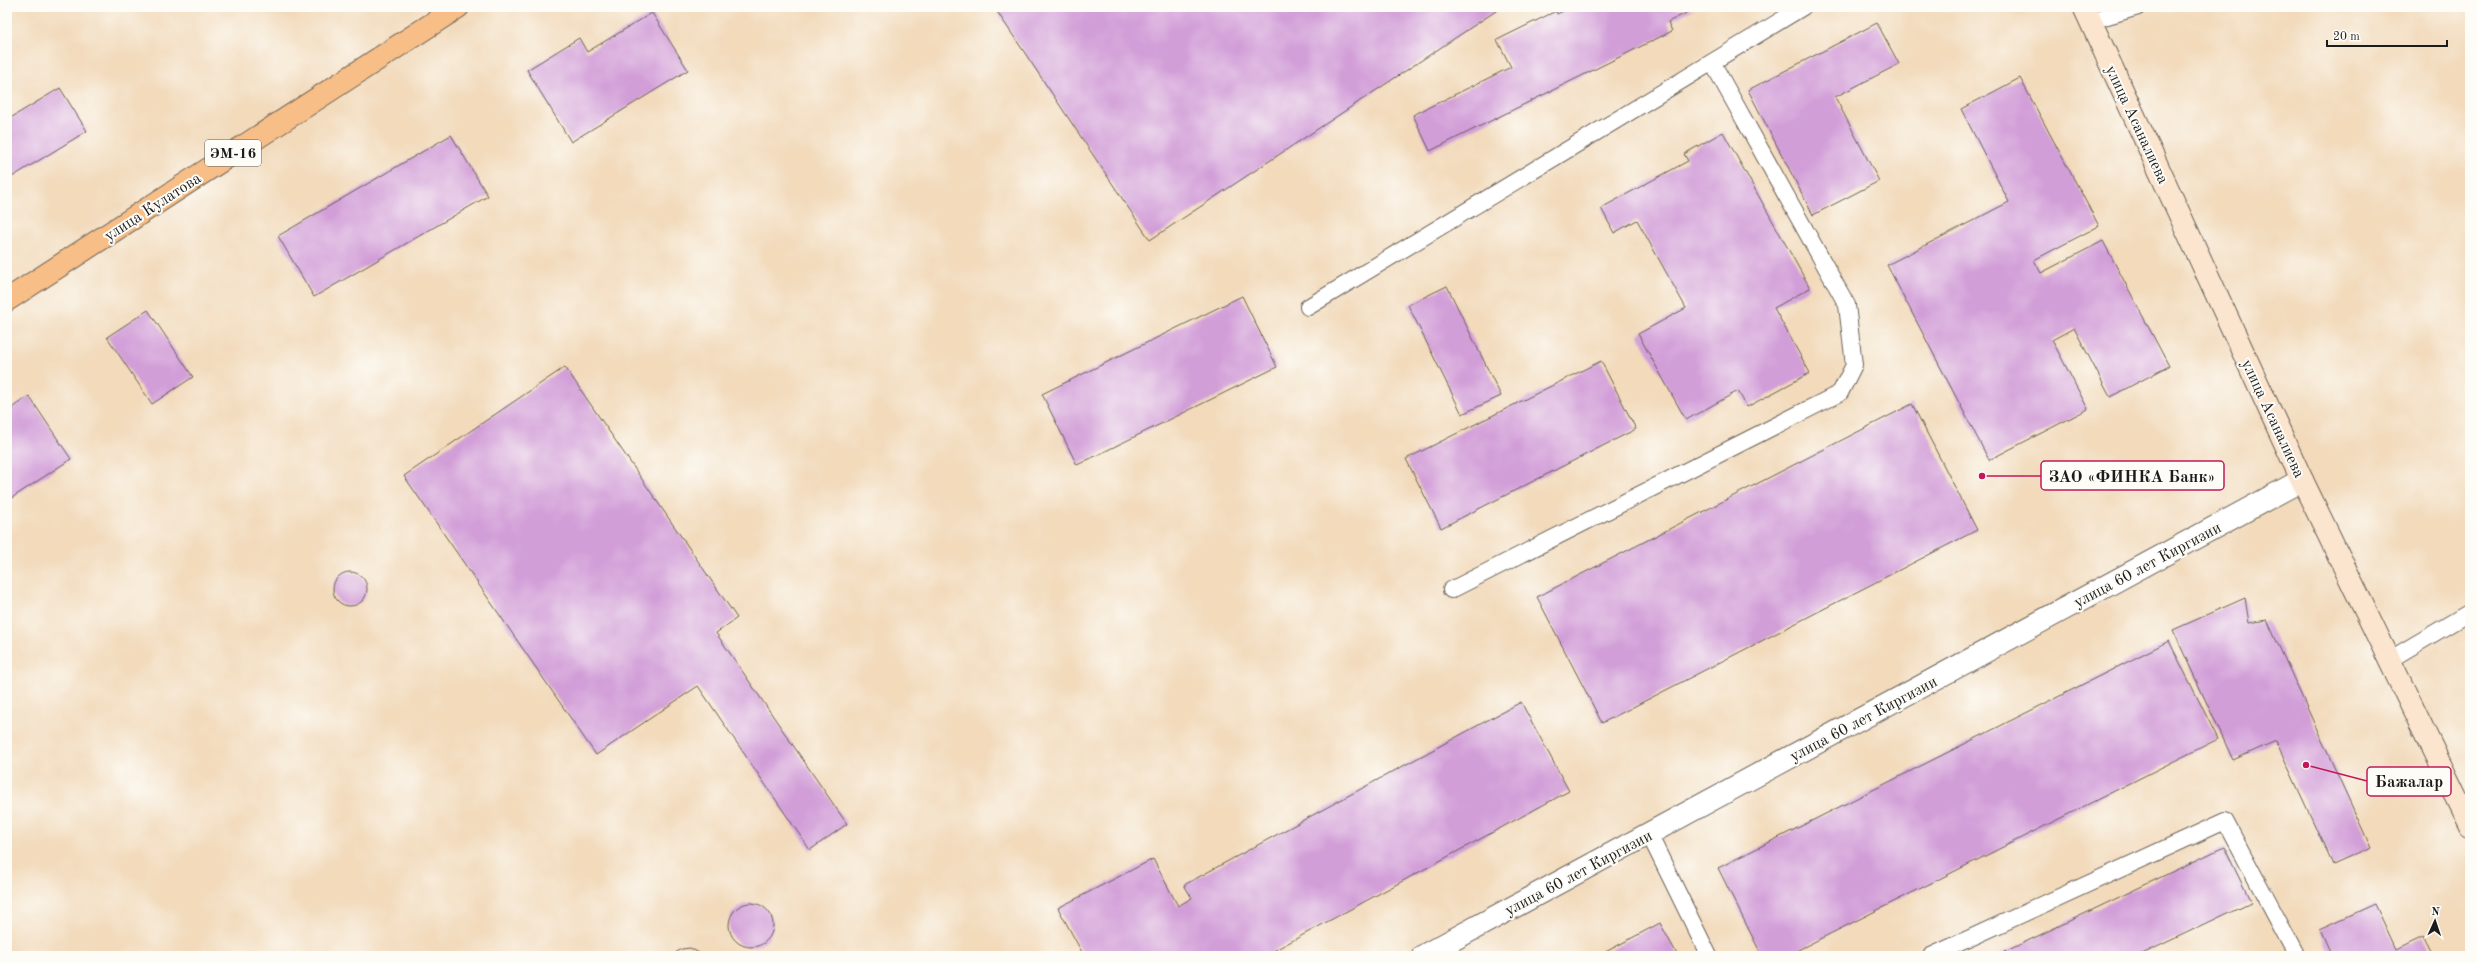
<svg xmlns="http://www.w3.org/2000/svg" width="2477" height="963" font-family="'Old Standard TT',serif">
	<rect width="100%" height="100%" fill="#fdfcf7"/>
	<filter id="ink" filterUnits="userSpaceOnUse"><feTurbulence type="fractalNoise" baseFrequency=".025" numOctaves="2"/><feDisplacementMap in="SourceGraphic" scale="8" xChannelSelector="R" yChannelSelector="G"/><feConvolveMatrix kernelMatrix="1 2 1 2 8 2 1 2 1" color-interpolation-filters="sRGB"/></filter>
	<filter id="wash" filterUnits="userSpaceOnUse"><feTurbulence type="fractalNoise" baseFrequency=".012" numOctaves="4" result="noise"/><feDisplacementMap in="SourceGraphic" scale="16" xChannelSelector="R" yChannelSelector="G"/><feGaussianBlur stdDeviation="0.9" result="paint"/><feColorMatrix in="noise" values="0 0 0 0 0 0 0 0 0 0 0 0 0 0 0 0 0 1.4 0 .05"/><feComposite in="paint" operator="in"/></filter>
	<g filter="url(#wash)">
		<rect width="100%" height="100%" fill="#f2dabb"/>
		<g id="blocks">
			<path fill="#d29ed8" d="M994,7H1502L1150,240Z
				M1572,7L1694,9L1668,22L1672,31L1430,151L1413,115L1511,67L1497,40L1556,11L1557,14Z
				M652,13L688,70L571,142L527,70L579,38L587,52Z
				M1877,23L1899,64L1835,97L1879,181L1813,215L1748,90Z
				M2020,78L2099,226L2034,260L2041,273L2103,241L2169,366L2110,397L2074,328L2052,340L2088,409L1989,460L1887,265L2009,202L1961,109Z
				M60,88L87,131L7,180V120Z
				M1723,132L1810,288L1774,308L1810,373L1747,407L1738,391L1686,420L1638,334L1686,308L1637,220L1614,233L1601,208L1688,161L1684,154Z
				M451,135L488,196L314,297L278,236Z
				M1447,286L1501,396L1462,414L1408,305Z
				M1242,296L1277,367L1077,465L1042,394Z
				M148,310L193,377L152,404L107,337Z
				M1601,361L1636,429L1441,528L1406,459Z
				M565,367L737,618L716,633L847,824L810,850L698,686L596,755L404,476Z
				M29,396L71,459L7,501V411Z
				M1912,404L1977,530L1602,723L1537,597Z
				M333 589a17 17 0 1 1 34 0a17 17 0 1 1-34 0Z
				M2245,598L2249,623L2267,620L2371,848L2333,865L2276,741L2233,760L2173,630Z
				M2169,641L2218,739L1786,956H1762L1718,868Z
				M1521,702L1569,791L1264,956H1084L1058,908L1153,859L1178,906L1192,898L1184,885Z
				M2224,847L2251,902L2138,956H1996Z
				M729 925a22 22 0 1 1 44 0a22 22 0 1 1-44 0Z
				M2375,904L2396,949L2423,936L2433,956H2332L2320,929Z
				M1660,923L1678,956H1598Z
				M690,948L705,956H670L682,949Z"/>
		</g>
	</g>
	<g filter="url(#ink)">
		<use href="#blocks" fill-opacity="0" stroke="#675e54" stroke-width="1"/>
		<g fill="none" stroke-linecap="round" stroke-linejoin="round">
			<g stroke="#675e54" stroke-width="18">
				<path id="service" d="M2090,21L2138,7
					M1308,307L1803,7
					M1451,590L1840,393L1854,365L1847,305L1712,62
					M2389,660L2470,612
					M1649,834L1709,956
					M1931,956L2225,821L2297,956"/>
			</g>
			<g stroke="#675e54" stroke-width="24">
				<path id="minor" d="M1423,956L2302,480"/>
			</g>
			<g stroke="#675e54" stroke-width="24">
				<path id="secondary" d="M2084,7L2302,480L2470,826"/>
			</g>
			<g stroke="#675e54" stroke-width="24">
				<path id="trunk" d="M7,300L458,7"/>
			</g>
			<use href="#service" stroke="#fff" stroke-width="16"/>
			<use href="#minor" stroke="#fff" stroke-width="22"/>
			<use href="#secondary" stroke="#fce5cf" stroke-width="22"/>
			<use href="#trunk" stroke="#f7be87" stroke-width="22"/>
		</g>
	</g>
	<g text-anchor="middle" stroke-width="4" stroke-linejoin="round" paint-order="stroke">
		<rect fill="#fdfcf7" stroke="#605f5e" stroke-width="1" x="205" y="140" width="56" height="26" rx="3"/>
		<g font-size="15" font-weight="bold" fill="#1c1c1c">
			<text x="233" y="158">ЭМ-16</text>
		</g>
		<g font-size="16" fill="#1c1c1c" stroke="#fdfcf7">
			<text transform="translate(2138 124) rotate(65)" y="6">улица Асаналиева</text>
			<text transform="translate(152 206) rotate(-33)" y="6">улица Кулатова</text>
			<text transform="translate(2274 418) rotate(65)" y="6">улица Асаналиева</text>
			<text transform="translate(2147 564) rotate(-28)" y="6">улица 60 лет Киргизии</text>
			<text transform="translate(1863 718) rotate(-28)" y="6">улица 60 лет Киргизии</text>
			<text transform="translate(1578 872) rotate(-28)" y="6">улица 60 лет Киргизии</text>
		</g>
	</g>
	<path fill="none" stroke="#c2185b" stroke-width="1.5" d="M1982 476L2041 476M2306 765L2367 781"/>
	<g fill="#c2185b" stroke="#fdfcf7" stroke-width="1.5">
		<circle cx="1982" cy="476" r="4"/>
		<circle cx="2306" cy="765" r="4"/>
	</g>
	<g fill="#fdfcf7" stroke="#c2185b" stroke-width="1.5">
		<rect x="2041" y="461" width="183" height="29" rx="4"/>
		<rect x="2367" y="767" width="84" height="29" rx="4"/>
	</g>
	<g font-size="17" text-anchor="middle" font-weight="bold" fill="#1c1c1c">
		<text x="2132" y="482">ЗАО «ФИНКА Банк»</text>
		<text x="2409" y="787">Бажалар</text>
	</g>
	<rect width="2477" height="963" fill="none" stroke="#fdfcf7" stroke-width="24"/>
	<g transform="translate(2435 921) rotate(3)" stroke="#fdfcf7" stroke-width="3" paint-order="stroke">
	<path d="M0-3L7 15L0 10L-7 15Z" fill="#1c1c1c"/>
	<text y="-6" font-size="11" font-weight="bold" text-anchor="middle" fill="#1c1c1c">N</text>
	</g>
	<path d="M2327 40v6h120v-6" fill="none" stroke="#1c1c1c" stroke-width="2"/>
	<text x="2333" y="40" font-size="12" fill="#1c1c1c" stroke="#fdfcf7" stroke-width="3" paint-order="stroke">20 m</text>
</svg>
